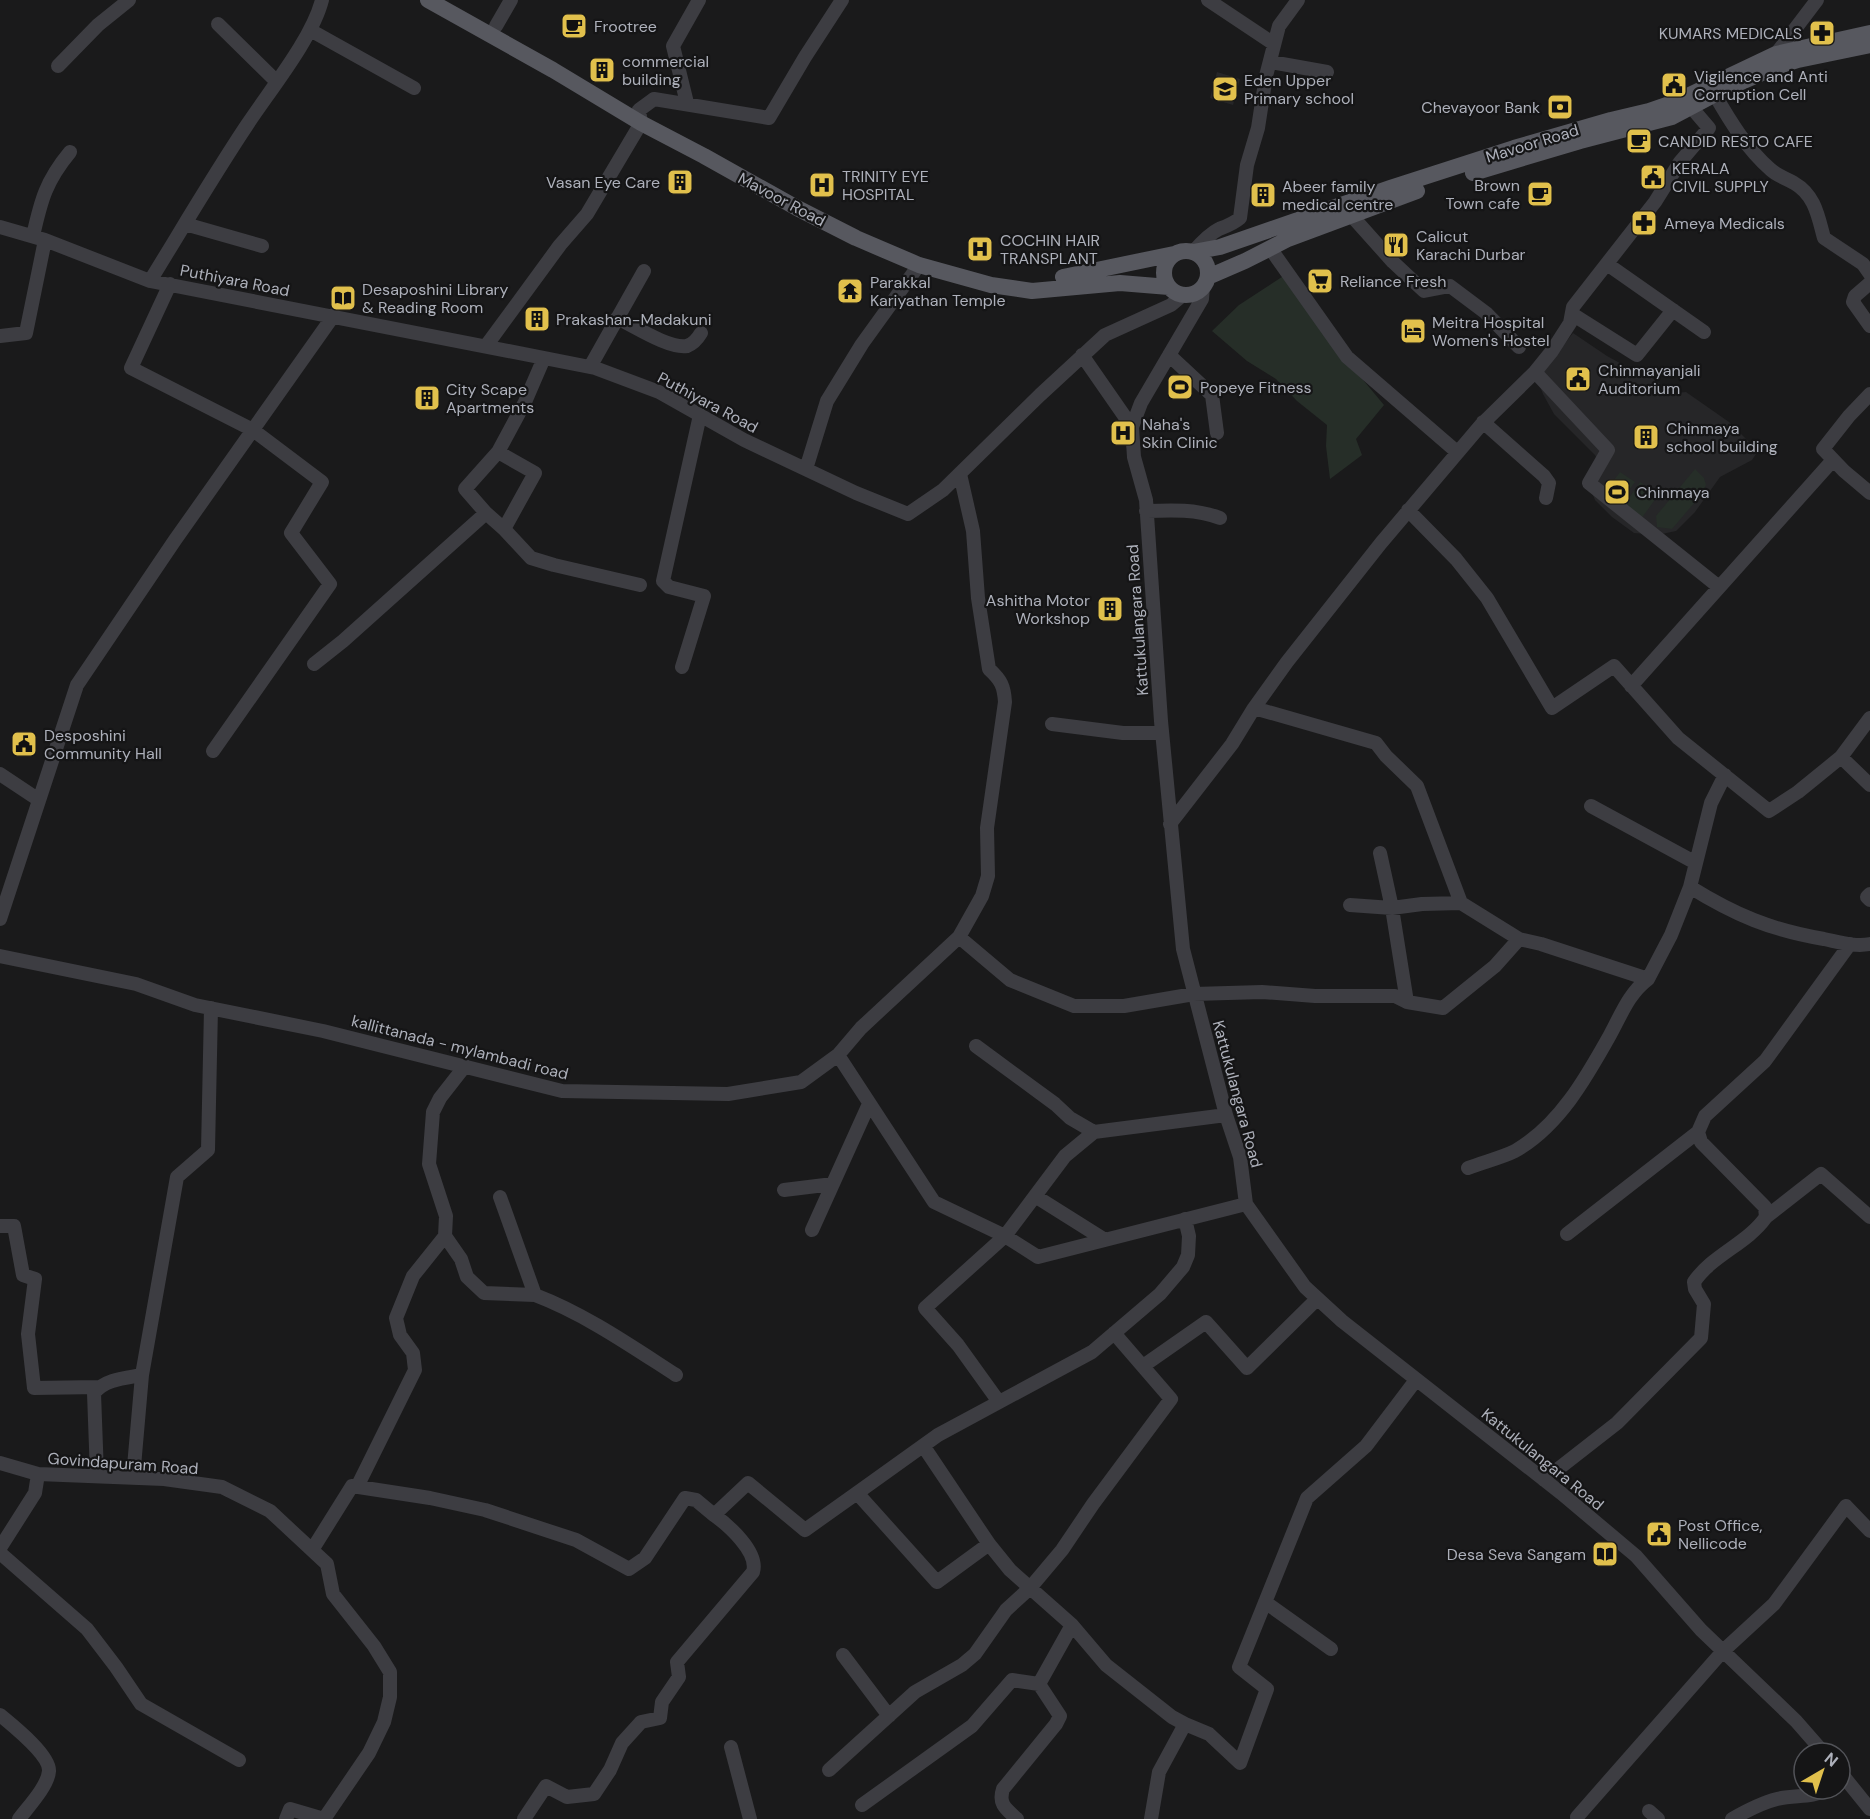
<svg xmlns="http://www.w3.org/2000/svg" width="1870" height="1819" font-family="'DM Sans',sans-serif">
	<rect width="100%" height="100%" fill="#1a1a1b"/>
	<path fill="#262628" d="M1217,72L1240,79L1233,105L1210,98Z
		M1573,333L1607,356L1629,368L1647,374L1663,386L1676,393L1686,392L1729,422L1754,447L1756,454L1752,460L1720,477L1695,512L1676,531L1657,535L1634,533L1612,517L1595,500L1593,495L1600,466L1595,455L1554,414L1543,394L1537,379Z"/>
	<path fill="#262e28" d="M1288,273L1349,363L1384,405L1356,439L1362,455L1330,479L1326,446L1327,425L1297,401L1276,379L1247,361L1212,331L1239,305Z
		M1695,469L1704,478L1706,485L1701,495L1672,529L1657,527L1656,516Z
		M1620,472L1635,482L1615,509L1601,498Z
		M1640,482L1659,494L1636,526L1619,513Z"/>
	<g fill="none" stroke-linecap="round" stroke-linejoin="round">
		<path stroke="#3d3d42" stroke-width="14" d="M1208,0L1274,44
			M218,24L276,81
			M496,26L511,0
			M310,30L414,88
			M1777,59L1776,54L1817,0
			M1271,62L1327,72
			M58,66L98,25L129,0
			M1715,95C1730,121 1747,149 1770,169C1777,176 1786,178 1794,183C1815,195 1818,216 1824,238L1863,264L1870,274
			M687,103L673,46L699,0
			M1351,215L1393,262L1424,291L1450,286L1486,313L1519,347
			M185,224L262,246
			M0,227L45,240L150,281L595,368L659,392L744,440L856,493L908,514L943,490L1040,395L1105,335L1171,305L1184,294
			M33,236C41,200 46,181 70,152
			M1270,248L1347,357L1457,452
			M1193,252C1200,244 1209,234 1219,229C1227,226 1233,224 1240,218L1247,165L1258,128L1266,76L1279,26L1298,0
			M1607,264L1704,332
			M150,281C182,229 213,176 247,125C270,90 312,39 322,0
			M1870,283L1855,296L1853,302L1870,326
			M170,284L131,368L253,430L322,482L291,533L330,584L213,751
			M1203,287L1202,299L1141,403L1132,427L1134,457L1146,500L1161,721L1183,949L1226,1115L1240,1157L1246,1204L1305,1287L1342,1321L1561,1493L1636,1556L1701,1630L1796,1721L1824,1753
			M1572,314L1637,355L1673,310
			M617,318C634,326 669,349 687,346C693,344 698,338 701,333
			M0,336L26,333L45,240
			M486,346L560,245L587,214L641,123L639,110L654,99L769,118L805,57L842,0
			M1082,355L1132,427
			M1169,355L1212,395L1217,433
			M590,367L644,271
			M1535,372L1608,450L1589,483L1719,587
			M1870,394L1849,416L1823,449L1844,471L1870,493
			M1483,422L1544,476L1549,483L1546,498
			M806,469L827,401L862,344L919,265
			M1408,510L1456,559L1487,598L1552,708L1614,666L1678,738L1769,811L1798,792L1841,757
			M1146,511C1172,510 1196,509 1220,518
			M486,513L504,529L535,473L498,452
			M504,529L531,558L554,565L640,585
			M314,664L343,641L486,513L465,489L498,452L525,402L544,358
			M682,667L704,596L669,587L663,581L700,415
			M1631,686L1833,460
			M1254,708L1376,743L1386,756L1417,786L1461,903
			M1870,718L1841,757L1870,785
			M1052,724L1123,733H1162
			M0,774L39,800
			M1591,806L1696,863
			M1170,824L1232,744L1254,708L1287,662L1381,543L1481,425L1535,372L1552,351L1570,323L1573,307L1655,202L1680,162L1709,128L1691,107
			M1380,853L1392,908L1407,1002
			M1690,887L1711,803L1725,775
			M1870,894L1867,897L1870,900
			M1350,905L1392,908L1422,904L1461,903L1519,939L1541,944L1648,979C1629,993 1621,1015 1610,1035C1586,1078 1559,1126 1515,1151C1501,1158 1483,1162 1468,1168
			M0,919L77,685L175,540L334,315
			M959,937L1010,980L1074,1006H1124L1194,994L1262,992L1315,996H1395L1407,1002L1443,1008L1495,966L1519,939
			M0,956L136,984L195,1005L323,1031L562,1091L728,1094L801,1082L838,1055L861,1028L959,937L982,896L988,876L987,828L1005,702C1004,686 1001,680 989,669L978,598L973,531L960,474
			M1648,979L1671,935L1690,887C1735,915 1771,930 1824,939C1839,942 1855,947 1870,944
			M976,1046L1055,1104L1070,1118L1094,1132L1226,1115
			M838,1055L934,1202L1005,1236L1038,1257L1246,1204
			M784,1190L833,1184
			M1035,1196L1065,1156L1094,1132
			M500,1197L535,1295C585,1314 631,1346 676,1375
			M1766,1217L1821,1174L1870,1217
			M0,1226H14L23,1275L35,1279L28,1334L34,1388L99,1387
			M812,1230L869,1104
			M1567,1234L1698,1132
			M445,1236L461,1259L467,1277L484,1293L535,1295
			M1143,1366L1206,1322L1247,1368L1317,1299
			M999,1402L958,1345L925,1308L1005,1236L1035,1196L1105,1240
			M924,1447L989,1544L1010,1570L1072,1625L1106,1665L1172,1717L1185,1724
			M0,1463L38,1474L164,1479L222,1487L270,1511L327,1564L333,1594L374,1646L390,1672V1697L384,1722L369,1753L324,1819L290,1809L286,1819
			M97,1475L94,1393C105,1379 126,1378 142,1375
			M133,1478L142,1375L177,1177L208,1150L211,1008
			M1544,1480L1617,1423L1701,1338L1704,1304L1695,1289L1694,1282C1712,1255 1747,1244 1766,1217L1765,1207L1701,1142L1698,1132L1705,1116L1765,1061L1850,944
			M357,1487L415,1370L413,1353L400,1335L396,1318L413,1276L445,1236L446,1216L429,1164L433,1112L440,1098L465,1066
			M989,1544L937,1582L857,1493L938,1435L1092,1352L1160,1294L1183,1267L1188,1255L1189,1236L1185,1219
			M0,1548L35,1493L38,1474
			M312,1550L352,1486L430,1498L485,1510L576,1540L629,1569L645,1558L685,1498L696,1500L714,1515L748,1483L805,1530L857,1493
			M0,1553L87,1629L116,1667L141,1704L239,1760
			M1265,1602L1331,1649
			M843,1655L889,1716
			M0,1715C12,1725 50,1755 49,1771C48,1786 28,1807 19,1819
			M731,1747L750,1819
			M829,1770L915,1692L962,1665L975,1654L1006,1610L1030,1588L1062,1550L1093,1504L1171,1399L1114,1333
			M1840,1772L1870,1809
			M862,1805L972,1726L1012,1680L1039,1684L1072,1625
			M1649,1811L1658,1819
			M1577,1817L1723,1651L1774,1604L1846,1506L1870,1531
			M524,1819L546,1786L567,1797L594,1794L610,1770L622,1743L641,1722L660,1718L662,1702L679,1677L677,1662L753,1572C759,1552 728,1525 714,1515
			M1017,1819C1006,1809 998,1804 1003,1789L1056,1724L1060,1716L1039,1684
			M1151,1819L1159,1772L1185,1724L1209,1734L1240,1763L1267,1689L1239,1667L1307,1498L1366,1446L1416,1380
			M1732,1819C1746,1811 1761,1803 1777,1799C1797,1794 1809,1799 1829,1789"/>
		<path stroke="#57585f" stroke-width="16" d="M428,0L553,70L641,123L704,156L797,208L856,238L919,265L991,285L1032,291L1120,283L1169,287
			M1473,173L1580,141L1672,117L1723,90L1776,67L1798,60L1870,45
			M1164 273a22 22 0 1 1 44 0a22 22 0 1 1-44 0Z
			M1193,252L1220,247L1390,188L1514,148L1611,120L1649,111L1675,102L1776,54L1870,33
			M1063,277L1174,254
			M1208,277L1245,261L1288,239L1417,191"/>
	</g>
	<defs>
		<g id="cafe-square" transform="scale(1.35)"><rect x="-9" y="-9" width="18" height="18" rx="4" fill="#e1c04c" stroke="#151516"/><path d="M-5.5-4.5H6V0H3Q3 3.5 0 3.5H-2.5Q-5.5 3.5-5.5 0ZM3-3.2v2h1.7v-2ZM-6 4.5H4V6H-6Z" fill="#111"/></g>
		<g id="pharmacy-square" transform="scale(1.35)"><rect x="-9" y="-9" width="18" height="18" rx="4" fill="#e1c04c" stroke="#151516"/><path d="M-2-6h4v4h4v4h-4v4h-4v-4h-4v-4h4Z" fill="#111"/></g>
		<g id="building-square" transform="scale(1.35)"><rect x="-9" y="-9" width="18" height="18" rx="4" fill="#e1c04c" stroke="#151516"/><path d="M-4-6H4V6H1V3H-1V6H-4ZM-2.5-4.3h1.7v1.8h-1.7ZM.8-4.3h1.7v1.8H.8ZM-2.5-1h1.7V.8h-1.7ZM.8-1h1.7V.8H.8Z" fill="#111"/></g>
		<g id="civic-square" transform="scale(1.35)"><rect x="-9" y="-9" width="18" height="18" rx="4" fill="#e1c04c" stroke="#151516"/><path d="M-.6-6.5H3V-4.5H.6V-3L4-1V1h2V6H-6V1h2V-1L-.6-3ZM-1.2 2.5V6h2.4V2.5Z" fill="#111"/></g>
		<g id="school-square" transform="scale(1.35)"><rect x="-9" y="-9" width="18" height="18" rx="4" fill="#e1c04c" stroke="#151516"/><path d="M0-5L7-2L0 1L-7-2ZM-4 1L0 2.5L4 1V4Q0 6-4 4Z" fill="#111"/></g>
		<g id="bank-square" transform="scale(1.35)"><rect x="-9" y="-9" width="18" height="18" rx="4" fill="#e1c04c" stroke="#151516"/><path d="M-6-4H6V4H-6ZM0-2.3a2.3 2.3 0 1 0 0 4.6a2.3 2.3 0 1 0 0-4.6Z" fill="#111"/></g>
		<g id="hospital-square" transform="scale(1.35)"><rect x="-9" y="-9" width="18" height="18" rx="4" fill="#e1c04c" stroke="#151516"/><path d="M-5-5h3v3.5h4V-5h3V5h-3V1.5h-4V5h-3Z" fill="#111"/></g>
		<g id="restaurant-square" transform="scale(1.35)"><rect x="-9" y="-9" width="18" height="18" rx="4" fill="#e1c04c" stroke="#151516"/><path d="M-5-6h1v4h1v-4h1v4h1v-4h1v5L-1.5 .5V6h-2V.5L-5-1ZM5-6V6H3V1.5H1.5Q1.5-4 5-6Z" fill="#111"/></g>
		<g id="supermarket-square" transform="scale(1.35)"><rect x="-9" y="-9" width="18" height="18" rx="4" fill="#e1c04c" stroke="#151516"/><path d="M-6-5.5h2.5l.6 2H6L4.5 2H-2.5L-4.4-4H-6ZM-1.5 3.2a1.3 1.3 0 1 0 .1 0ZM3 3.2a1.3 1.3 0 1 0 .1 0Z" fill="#111"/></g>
		<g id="temple-square" transform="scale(1.35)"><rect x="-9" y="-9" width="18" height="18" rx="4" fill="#e1c04c" stroke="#151516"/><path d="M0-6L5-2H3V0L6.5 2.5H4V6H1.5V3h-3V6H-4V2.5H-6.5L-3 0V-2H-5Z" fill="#111"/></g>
		<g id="library-square" transform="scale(1.35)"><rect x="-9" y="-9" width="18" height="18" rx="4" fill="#e1c04c" stroke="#151516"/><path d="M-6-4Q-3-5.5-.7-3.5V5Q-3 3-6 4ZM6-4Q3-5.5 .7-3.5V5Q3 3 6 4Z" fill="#111"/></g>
		<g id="hotel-square" transform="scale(1.35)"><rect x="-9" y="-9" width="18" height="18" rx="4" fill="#e1c04c" stroke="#151516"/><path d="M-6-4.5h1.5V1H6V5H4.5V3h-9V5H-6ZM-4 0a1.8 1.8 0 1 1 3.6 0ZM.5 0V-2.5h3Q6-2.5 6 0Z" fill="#111"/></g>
		<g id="stadium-square" transform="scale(1.35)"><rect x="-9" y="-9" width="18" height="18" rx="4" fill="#e1c04c" stroke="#151516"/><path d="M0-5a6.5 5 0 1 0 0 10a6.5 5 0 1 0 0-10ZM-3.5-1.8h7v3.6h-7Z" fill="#111"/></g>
	</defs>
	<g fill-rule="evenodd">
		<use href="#cafe-square" x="574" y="26"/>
		<use href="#pharmacy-square" x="1822" y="33"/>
		<use href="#building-square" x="602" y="70"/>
		<use href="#civic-square" x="1674" y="85"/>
		<use href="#school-square" x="1225" y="89"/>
		<use href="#bank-square" x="1560" y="107"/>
		<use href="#cafe-square" x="1639" y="141"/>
		<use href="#civic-square" x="1653" y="177"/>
		<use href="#building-square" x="680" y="182"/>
		<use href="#hospital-square" x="822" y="185"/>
		<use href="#cafe-square" x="1540" y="194"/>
		<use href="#building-square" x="1263" y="195"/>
		<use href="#pharmacy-square" x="1644" y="223"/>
		<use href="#restaurant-square" x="1396" y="245"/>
		<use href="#hospital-square" x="980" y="249"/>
		<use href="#supermarket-square" x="1320" y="281"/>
		<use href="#temple-square" x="850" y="291"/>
		<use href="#library-square" x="343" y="298"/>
		<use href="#building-square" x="537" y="319"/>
		<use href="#hotel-square" x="1413" y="331"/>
		<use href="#civic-square" x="1578" y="379"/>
		<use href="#stadium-square" x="1180" y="387"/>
		<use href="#building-square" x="427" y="398"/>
		<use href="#hospital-square" x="1123" y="433"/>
		<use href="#building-square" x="1646" y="437"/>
		<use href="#stadium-square" x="1617" y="492"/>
		<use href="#building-square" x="1110" y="609"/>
		<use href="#civic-square" x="24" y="744"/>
		<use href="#civic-square" x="1659" y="1534"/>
		<use href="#library-square" x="1605" y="1554"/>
	</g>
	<g text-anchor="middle" stroke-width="4.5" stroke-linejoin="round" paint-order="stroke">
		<g font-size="16" fill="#adb0ba" stroke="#151516" text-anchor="start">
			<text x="594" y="32">Frootree</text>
			<text x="1802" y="39" text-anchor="end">KUMARS MEDICALS</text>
			<text x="622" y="67">commercial<tspan x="622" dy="18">building</tspan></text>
			<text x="1694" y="82">Vigilence and Anti<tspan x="1694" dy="18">Corruption Cell</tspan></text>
			<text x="1244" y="86">Eden Upper<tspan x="1244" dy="18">Primary school</tspan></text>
			<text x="1540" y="113" text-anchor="end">Chevayoor Bank</text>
			<text x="1658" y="147">CANDID RESTO CAFE</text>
			<text x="1672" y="174">KERALA<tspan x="1672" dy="18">CIVIL SUPPLY</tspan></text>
			<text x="842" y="182">TRINITY EYE<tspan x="842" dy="18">HOSPITAL</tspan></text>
			<text x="660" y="188" text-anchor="end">Vasan Eye Care</text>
			<text x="1520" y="191" text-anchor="end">Brown<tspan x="1520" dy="18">Town cafe</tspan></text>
			<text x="1282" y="192">Abeer family<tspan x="1282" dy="18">medical centre</tspan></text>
			<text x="1664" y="229">Ameya Medicals</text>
			<text x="1416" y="242">Calicut<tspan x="1416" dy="18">Karachi Durbar</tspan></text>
			<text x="1000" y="246">COCHIN HAIR<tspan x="1000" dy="18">TRANSPLANT</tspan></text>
			<text x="1340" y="287">Reliance Fresh</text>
			<text x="870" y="288">Parakkal<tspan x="870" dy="18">Kariyathan Temple</tspan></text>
			<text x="362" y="295">Desaposhini Library<tspan x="362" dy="18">&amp; Reading Room</tspan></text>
			<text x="556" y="325">Prakashan-Madakuni</text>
			<text x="1432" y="328">Meitra Hospital<tspan x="1432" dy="18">Women's Hostel</tspan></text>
			<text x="1598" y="376">Chinmayanjali<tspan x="1598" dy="18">Auditorium</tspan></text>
			<text x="1200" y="393">Popeye Fitness</text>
			<text x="446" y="395">City Scape<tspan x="446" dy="18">Apartments</tspan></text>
			<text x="1142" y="430">Naha's<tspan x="1142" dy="18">Skin Clinic</tspan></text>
			<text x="1666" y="434">Chinmaya<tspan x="1666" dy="18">school building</tspan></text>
			<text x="1636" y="498">Chinmaya</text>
			<text x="1090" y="606" text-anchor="end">Ashitha Motor<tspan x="1090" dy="18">Workshop</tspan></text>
			<text x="44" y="741">Desposhini<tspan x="44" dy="18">Community Hall</tspan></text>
			<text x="1678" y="1531">Post Office,<tspan x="1678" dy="18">Nellicode</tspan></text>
			<text x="1586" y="1560" text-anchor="end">Desa Seva Sangam</text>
		</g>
		<g font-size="16" fill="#adb0ba" stroke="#151516">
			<text transform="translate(1532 143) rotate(-17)" y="6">Mavoor Road</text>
			<text transform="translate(782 199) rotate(28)" y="6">Mavoor Road</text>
			<text transform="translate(235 280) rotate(11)" y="6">Puthiyara Road</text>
			<text transform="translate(708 402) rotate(28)" y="6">Puthiyara Road</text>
			<text transform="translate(1137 620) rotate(-94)" y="6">Kattukulangara Road</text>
			<text transform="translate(460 1047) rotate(14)" y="6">kallittanada - mylambadi road</text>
			<text transform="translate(1238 1094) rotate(75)" y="6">Kattukulangara Road</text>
			<text transform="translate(1543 1459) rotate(39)" y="6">Kattukulangara Road</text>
			<text transform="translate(123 1463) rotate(4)" y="6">Govindapuram Road</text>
		</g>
	</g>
	<g transform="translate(1822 1771) rotate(39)"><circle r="28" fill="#151516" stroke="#525358" stroke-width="1.5"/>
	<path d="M0-4.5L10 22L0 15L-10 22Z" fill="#e1c04c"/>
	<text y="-9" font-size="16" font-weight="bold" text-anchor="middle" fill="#adb0ba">N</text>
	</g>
</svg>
